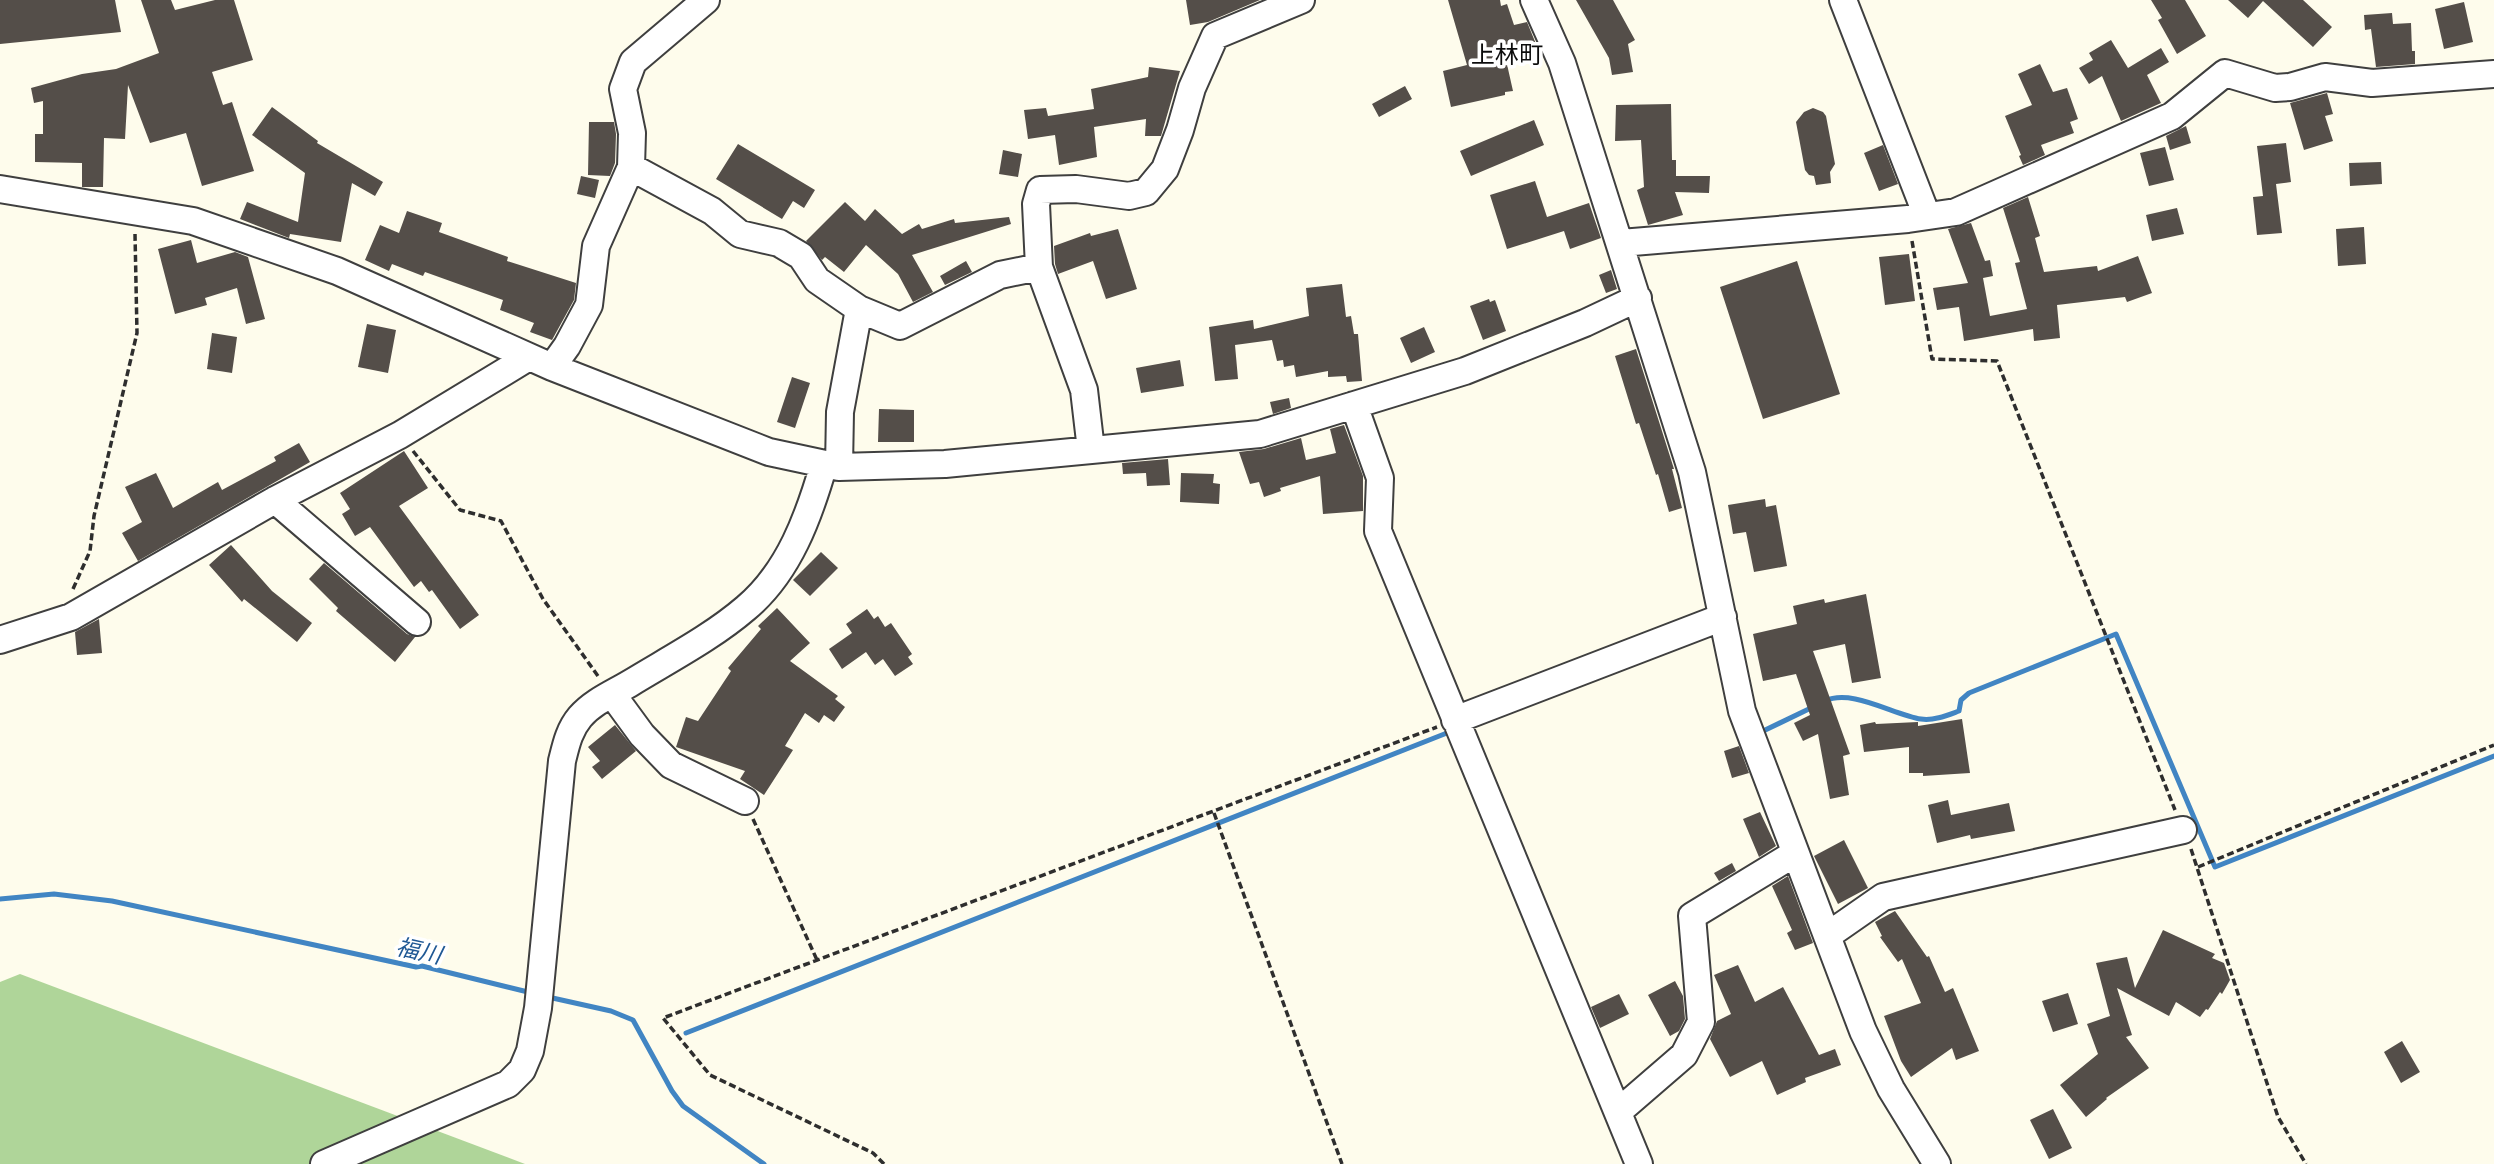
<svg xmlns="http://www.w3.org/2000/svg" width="2494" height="1164" font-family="Merriweather,'Noto Sans JP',serif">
	<rect width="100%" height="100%" fill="#fefcec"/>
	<path fill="#afd599" d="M20,974L525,1164H0V982Z"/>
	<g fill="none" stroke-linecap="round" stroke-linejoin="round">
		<path stroke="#4185c3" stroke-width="5" d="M1825,701C1851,688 1894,715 1921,719C1934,721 1948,715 1959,711L1961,700L1969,693L2116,634L2215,867L2494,756
			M1759,733L1813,707
			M0,899L54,894L112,901L416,967L422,966L532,993
			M548,997L611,1011L633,1020L672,1091L683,1106L764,1164
			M686,1033L1452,731"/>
	</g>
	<path fill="#544e49" d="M0,0H115L121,32L0,44Z
		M141,0H171L175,10L215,0H234L253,60L212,72L223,105L232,102L254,171L202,186L186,133L150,143L128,85L125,139L104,138L103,187H82V163L35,162V134H43V101L34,103L31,88L82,74L116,69L159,53Z
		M1186,0H1260L1208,22L1190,25Z
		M1448,0H1500L1501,6L1507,4L1514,25L1527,22L1536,44L1504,51L1513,91L1505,92V95L1451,107L1443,71L1467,65Z
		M1576,0H1613L1635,40L1628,44L1633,72L1612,75L1609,58Z
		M2151,0H2185L2206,36L2177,54L2158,20L2162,18Z
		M2228,0H2303L2332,27L2313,47L2263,1L2248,18Z
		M2464,2L2473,42L2444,49L2435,9Z
		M2392,13L2393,24L2411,23L2412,51H2415V64L2376,67L2371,29L2365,30L2364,15Z
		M2111,40L2128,68L2161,48L2169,62L2147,75L2161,103L2121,121L2102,76L2089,84L2079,68L2093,60L2089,53Z
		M2040,64L2053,92L2067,88L2078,119L2070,122L2074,133L2041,145L2045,155L2023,165L2019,156L2021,155L2005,116L2032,105L2018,74Z
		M1149,67L1180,71L1161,136H1145L1146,119L1094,127L1097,157L1059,165L1055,135L1028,139L1024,110L1046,108L1048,116L1094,109L1091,89L1148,77Z
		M1405,86L1412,99L1379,117L1372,104Z
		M2327,93L2333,114L2325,116L2333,141L2304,150L2290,103Z
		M1671,104L1672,160H1676V176H1710L1709,193L1675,192L1683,215L1648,225L1637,190L1644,187L1641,140L1615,141L1616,105Z
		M272,107L318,141L317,143L383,182L375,196L352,183L341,242L290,234L289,238L240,219L247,202L298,222L305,173L252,135Z
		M1813,108L1823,112L1826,116L1835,164L1830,172L1831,183L1816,185L1814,176L1809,175L1805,170L1796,122L1804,112Z
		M1534,120L1544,145L1471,176L1460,151Z
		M589,122H614L616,134L615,163L610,176L588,175Z
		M2186,126L2191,143L2170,150L2166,136Z
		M2286,143L2291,182L2276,184L2282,233L2257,235L2253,197L2263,196L2257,146Z
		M738,144L815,190L804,208L793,201L782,219L716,179Z
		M1883,145L1898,184L1879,191L1864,153Z
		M2165,147L2174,180L2149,186L2140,153Z
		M1003,150L1022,154L1018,177L999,174Z
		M2381,162L2382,184L2350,186L2349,163Z
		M581,176L599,180L595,198L577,194Z
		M1535,181L1547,217L1589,203L1601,238L1570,249L1564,231L1507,249L1490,195Z
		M2028,197L2040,236L2035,238L2044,272L2097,266L2098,271L2138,256L2152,293L2127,302L2125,297L2057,305L2060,338L2034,341L2033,329L1964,341L1959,307L1937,310L1933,288L1968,283L1948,229L1971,223L1985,261L1990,260L1993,276L1983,278L1990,316L2027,309L2015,263L2020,262L2003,208Z
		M845,202L865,221L875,209L902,234L919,224L922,229L954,219L955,223L1009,217L1011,224L912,255L933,292L913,302L898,274L866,245L844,272L825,257L822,260L806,241Z
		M2177,208L2184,234L2152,241L2146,215Z
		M407,211L442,223L439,232L508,257L507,261L576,283L574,300L552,340L530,332L534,323L500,310L503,300L425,272L423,276L392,264L389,271L365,260L380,225L399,233Z
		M2364,227L2366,264L2338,266L2336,229Z
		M1118,229L1137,289L1106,299L1093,261L1058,274L1055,264L1054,246L1090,233L1091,236Z
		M191,240L197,263L235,252L248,257L265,319L246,324L237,288L205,298L207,305L175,314L158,249Z
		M1909,254L1915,301L1885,305L1879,257Z
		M966,261L972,272L945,285L940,276Z
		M1797,261L1840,394L1763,419L1720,287Z
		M1611,270L1617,289L1606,293L1599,275Z
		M1342,284L1346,317L1351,316L1354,334H1358L1362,381L1347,382L1346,376L1328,377V371L1296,377L1294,365L1284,367L1283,360L1277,361L1272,340L1235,345L1238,379L1215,381L1209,327L1253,320L1254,329L1309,316L1306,288Z
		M1489,299L1490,302L1495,300L1506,331L1483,340L1470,306Z
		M367,324L396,330L388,373L358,367Z
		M1424,327L1435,352L1411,363L1400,338Z
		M212,333L237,337L232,373L207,369Z
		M1636,349L1674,469H1672L1682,508L1669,512L1658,474L1656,475L1639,423L1636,424L1615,356Z
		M1180,360L1184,386L1141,393L1136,368Z
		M792,377L810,383L795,428L777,422Z
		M1289,398L1291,408L1273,414L1270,402Z
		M879,409L914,410V442H878Z
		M1344,425L1363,476V511L1323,514L1320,476L1280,488L1281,491L1264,497L1259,482L1250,484L1239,452L1264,449L1301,438L1306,460L1336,453L1330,429Z
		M299,443L310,462L138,561L122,533L142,522L125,487L156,473L173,508L218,482L222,490L276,461L274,457Z
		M404,451L428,488L399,506L479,615L460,629L432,590L429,592L421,581L414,587L370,527L355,536L342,514L350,509L340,493Z
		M1168,459L1170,485L1147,486L1146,473L1123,474L1122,463Z
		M1181,473L1214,474L1213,483L1220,484L1219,504L1180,502Z
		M1765,499L1766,507L1776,505L1787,566L1754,572L1746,532L1733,534L1728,505Z
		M231,545L272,591L312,623L297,642L244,599L242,602L209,565Z
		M821,552L838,568L810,596L793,580Z
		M324,563L407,634L415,637L395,662L336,611L338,608L309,579Z
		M1866,594L1881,678L1852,683L1845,644L1813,651L1850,754L1843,756L1849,795L1830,799L1818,734L1803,741L1794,723L1810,715L1796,674L1763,681L1753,634L1797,624L1793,606L1824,599L1825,603Z
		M777,608L810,643L790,661L838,696L835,699L845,707L834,722L824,715L819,723L805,713L785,746L793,750L764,795L740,779L745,771L676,747L686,717L698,721L731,671L728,668L761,629L758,626Z
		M867,609L874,619L878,616L885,627L891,623L912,654L908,657L913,664L895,676L883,659L875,665L866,652L842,669L829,649L852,633L846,624Z
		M99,619L102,653L77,655L75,632Z
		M1962,719L1970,773L1923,776V773H1909V747L1864,752L1860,725L1875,722L1876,724L1918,722V726Z
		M615,725L636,751L602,779L592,767L600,761L588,747Z
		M1739,746L1749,773L1732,778L1724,751Z
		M1948,800L1951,815L2009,803L2015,831L1971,839L1970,835L1937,843L1928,805Z
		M1760,812L1776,846L1759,857L1743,819Z
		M1844,840L1868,888L1838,904L1814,856Z
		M1732,863L1736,871L1719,881L1714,873Z
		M1788,876L1813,943L1795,950L1787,933L1792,930L1772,886Z
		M1895,911L1927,957L1929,956L1945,992L1953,988L1979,1051L1956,1060L1952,1048L1911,1077L1901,1061L1884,1016L1921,1003L1902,959L1898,962L1880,937L1882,936L1875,922Z
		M2163,930L2215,954L2212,958L2224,963L2230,980L2222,994L2220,992L2208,1010L2206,1009L2200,1017L2176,1002L2169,1016L2117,988L2132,1035L2126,1037L2149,1068L2106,1098L2107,1099L2086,1117L2060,1085L2098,1054L2087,1024L2110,1016L2096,963L2127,957L2135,988Z
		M1738,965L1755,1002L1783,987L1819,1055L1835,1049L1841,1065L1805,1078L1806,1082L1777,1095L1762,1061L1730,1077L1710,1039L1717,1021L1731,1014L1714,975Z
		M1675,981L1683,996L1685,1019L1679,1031L1670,1036L1648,995Z
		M2068,993L2078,1024L2053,1032L2042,1001Z
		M1619,994L1629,1014L1600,1028L1591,1007Z
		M2402,1041L2420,1072L2401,1083L2384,1052Z
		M2053,1109L2072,1148L2049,1159L2030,1120Z"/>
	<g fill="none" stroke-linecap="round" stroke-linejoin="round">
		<g stroke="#3f3f3f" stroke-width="30">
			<path id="minor" d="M1534,0L1562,63L1692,472L1742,711L1863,1031L1891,1089L1937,1164
				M1843,0L1927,216
				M631,167L712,211L740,234L779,243L801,256L817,280L859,309L900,326L1000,275L1039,267
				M0,189L193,221L337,271L552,367L769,452L839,467L945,464L1260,434L1465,371L1585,323L1638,298
				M1621,243L1908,219L1956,212L2172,116L2225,73L2275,88L2290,87L2325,77L2372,83L2494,74
				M552,367L567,346L589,305L596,246L631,167L632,133L623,89L633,62L706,0
				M1354,405L1380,478L1378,531L1639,1164
				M1091,450L1084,390L1039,267L1036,204L1040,190L1076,189L1129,196L1146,192L1165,169L1180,130L1192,88L1215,36L1301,0
				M839,467L840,412L859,309
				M275,500L417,622
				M0,640L71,617L275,500L400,435L529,357
				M612,694L642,735L671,765L745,801
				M1455,720L1723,617
				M1827,936L1883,897L2183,830
				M1618,1112L1684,1055L1701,1022L1692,916L1794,854
				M324,1164L508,1084L522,1070L530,1051L538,1008L562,761C566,745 569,730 580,717C593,702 612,694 629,684C668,660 711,638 746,608C789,572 809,516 824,464"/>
		</g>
		<path stroke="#2e2e2e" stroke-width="3.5" stroke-dasharray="7 3.5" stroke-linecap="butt" d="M1912,241L1932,359L1997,361L2175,810
			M413,451L460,510L501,521L543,599L598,676
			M73,589L90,551L94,516L137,333L135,234
			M1214,813L1342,1164
			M753,819L817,960
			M2191,849L2278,1117L2306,1164
			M2198,867L2494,745
			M884,1164L873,1153L710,1075L663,1018L1437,727"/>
		<use href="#minor" stroke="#fff" stroke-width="26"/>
	</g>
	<g text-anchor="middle" stroke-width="7" stroke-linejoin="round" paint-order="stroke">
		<g font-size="23" font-style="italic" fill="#1f5894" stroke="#fff">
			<text transform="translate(419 951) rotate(12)" y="8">福川</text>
		</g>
		<g font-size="24" fill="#0c0c0c" stroke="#fff">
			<text x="1507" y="63">上林町</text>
		</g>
	</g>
</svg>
